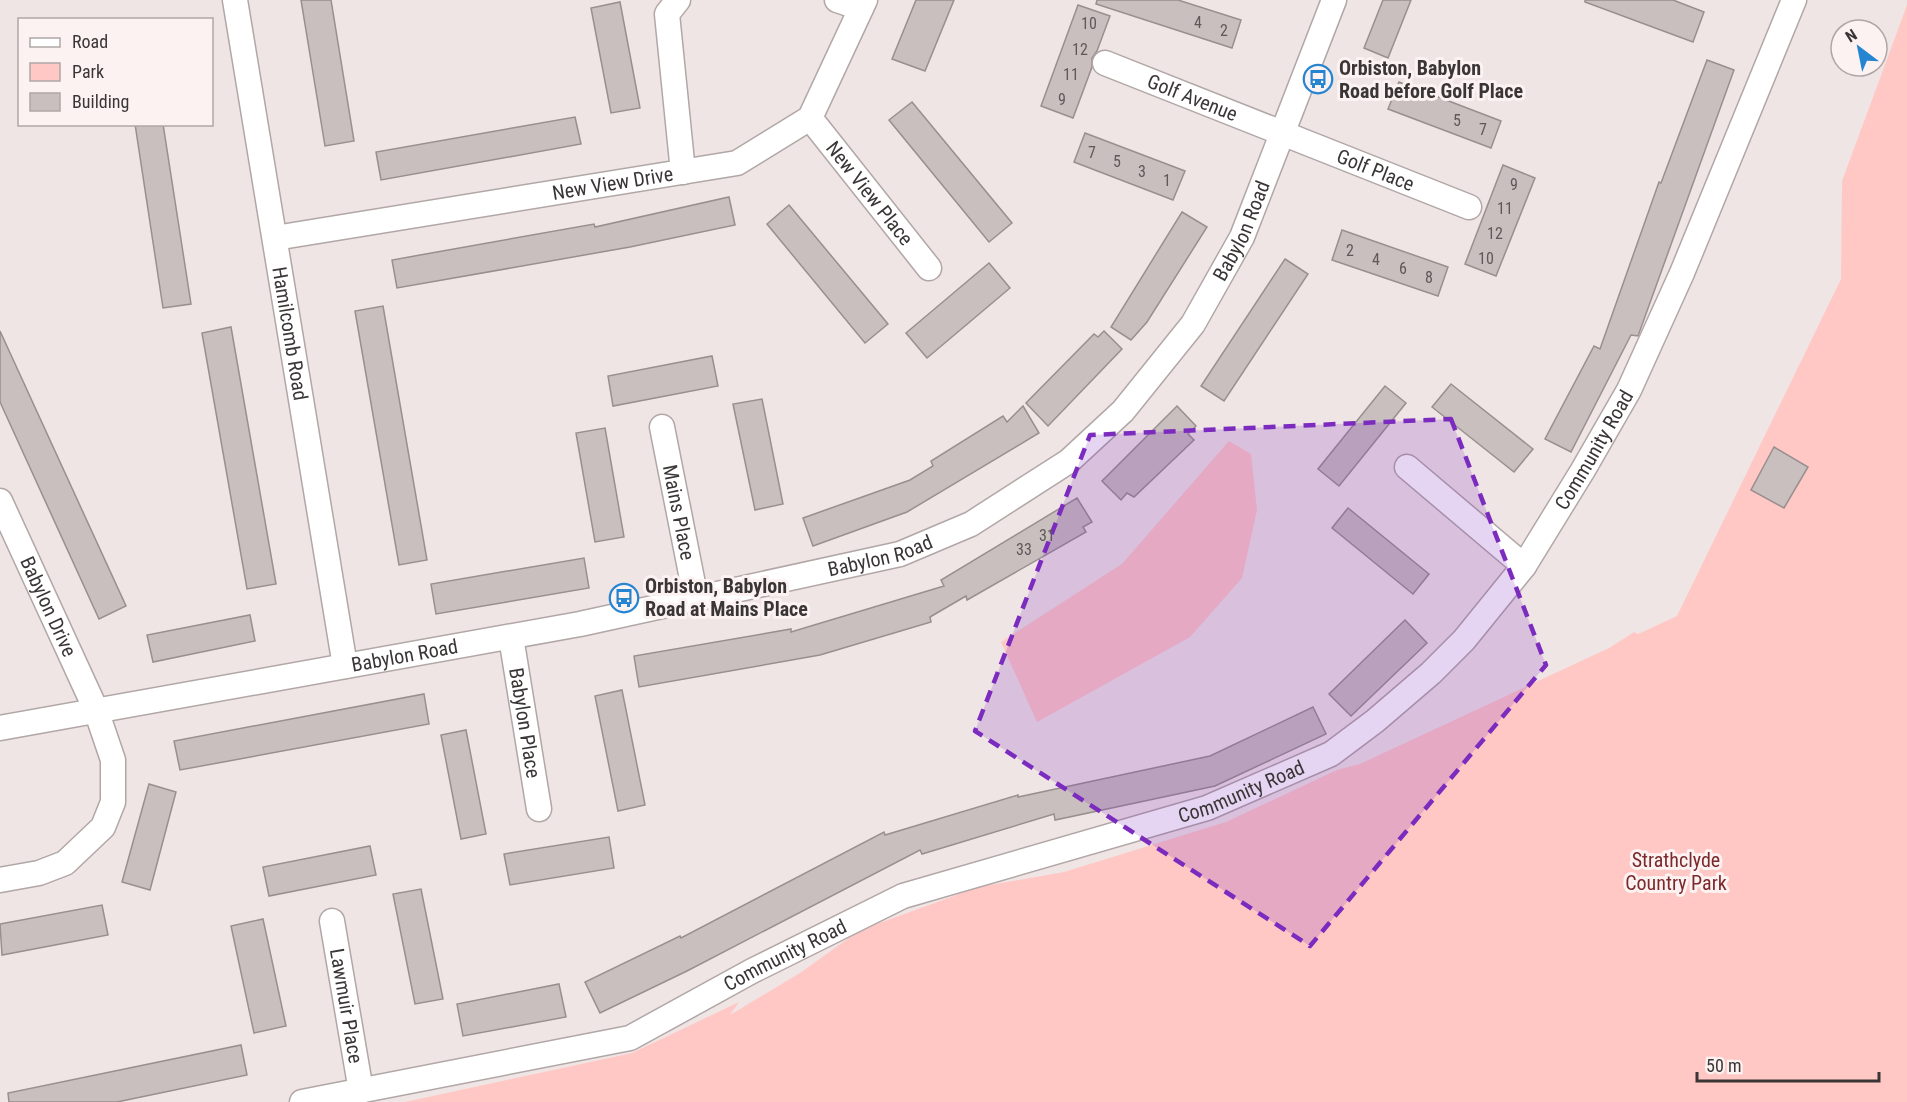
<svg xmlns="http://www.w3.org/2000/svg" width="1907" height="1102" viewBox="0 0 1907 1102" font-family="'Roboto Condensed',sans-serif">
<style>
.green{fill:#ffc8c5}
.building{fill:#c9bfbe;stroke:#988f8e;stroke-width:1.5}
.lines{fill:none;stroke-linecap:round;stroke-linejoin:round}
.street-casing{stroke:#b1a7a6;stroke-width:27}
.street{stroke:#fff;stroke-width:24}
.marked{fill:#7b2cbf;fill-opacity:0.2;stroke:#7b2cbf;stroke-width:4.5;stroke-dasharray:12 8;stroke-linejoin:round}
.labels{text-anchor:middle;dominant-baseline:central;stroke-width:6;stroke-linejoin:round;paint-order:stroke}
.number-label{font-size:16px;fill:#5e5858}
.poi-label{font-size:20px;font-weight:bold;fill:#3a3636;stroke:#fdf2f2;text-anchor:start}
.street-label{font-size:20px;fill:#3a3636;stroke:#fdf2f2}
.park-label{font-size:20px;fill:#7c292c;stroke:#fdf2f2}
</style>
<rect width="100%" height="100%" fill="#f0e5e5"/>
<g class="green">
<path d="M1907,5V1102H405L632,1053L739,1002L730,1015L800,973L860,930L979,887L1064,872L1226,822L1337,770L1360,764L1609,648L1634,632L1638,634L1677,616L1841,279L1842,181Z"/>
<path d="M1229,441L1251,454L1257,510L1242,578L1190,637L1037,722L1001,642L1122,564Z"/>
</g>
<g class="building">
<path d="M301,0H331L354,141L325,146Z"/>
<path d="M916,0H954L925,71L892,59Z"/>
<path d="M1097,0H1178L1241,20L1232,48L1096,4Z"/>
<path d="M1383,0H1411L1388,58L1364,48Z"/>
<path d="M1585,0H1673L1704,12L1693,42L1585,2Z"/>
<path d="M620,2L640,108L611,113L591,8Z"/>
<path d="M1078,5L1110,16L1097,51L1092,58V67L1073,118L1041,106Z"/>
<path d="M1707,60L1734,70L1638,336L1631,335L1571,452L1545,439L1594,346L1600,349L1659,182L1661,183Z"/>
<path d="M1399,82L1501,121L1491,148L1388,109Z"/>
<path d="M912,102L1012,223L989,242L889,120Z"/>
<path d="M575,117L581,144L381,180L376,152Z"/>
<path d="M135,124H163L191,304L163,308Z"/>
<path d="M1085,133L1185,171L1173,200L1074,162Z"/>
<path d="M1503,165L1535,178L1496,276L1465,264Z"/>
<path d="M729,197L735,225L630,247L397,288L392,260L594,224L595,227Z"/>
<path d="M789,205L888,324L865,343L767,224Z"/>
<path d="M1182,212L1207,227L1147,322L1131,340L1111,327Z"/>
<path d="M1342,230L1448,267L1438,296L1332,260Z"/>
<path d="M1285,259L1308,274L1224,401L1201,386Z"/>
<path d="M989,263L1010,288L927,358L906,333Z"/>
<path d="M383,306L427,560L399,565L355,311Z"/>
<path d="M231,327L276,584L247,589L202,333Z"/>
<path d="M0,331L126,606L99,619L0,402Z"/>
<path d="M1104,331L1122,349L1048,426L1026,403L1094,334L1098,337Z"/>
<path d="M712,356L718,386L613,406L608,376Z"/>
<path d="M1451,384L1533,449L1514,472L1432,407Z"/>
<path d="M1385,386L1406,403L1339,486L1318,469Z"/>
<path d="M762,399L783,504L755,510L733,404Z"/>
<path d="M1023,406L1039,433L907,512L813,546L803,518L910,480L933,466L931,461L1003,416L1007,422Z"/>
<path d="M1177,406L1196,426L1188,434L1194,440L1134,497L1127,493L1121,500L1102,481Z"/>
<path d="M605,428L624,537L595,542L576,433Z"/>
<path d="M1774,447L1808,467L1784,508L1751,490Z"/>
<path d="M1077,498L1092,522L1083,527L1086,532L967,600L966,596L930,617L931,622L820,655L639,687L634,656L791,629V632L944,586L941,580Z"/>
<path d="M1348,508L1429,574L1413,594L1332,528Z"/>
<path d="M584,558L589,588L436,614L431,584Z"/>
<path d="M250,615L255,641L153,662L147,635Z"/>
<path d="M1405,620L1427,643L1351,716L1329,694Z"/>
<path d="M622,690L645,805L618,811L595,696Z"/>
<path d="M424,694L429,724L180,770L174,741Z"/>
<path d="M1313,707L1326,734L1215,786L1055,820L1054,814L922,854L920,850L687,971L600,1013L585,982L680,936L681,938L884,832L885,835L1018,795V797L1210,756Z"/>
<path d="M466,730L486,834L461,839L441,735Z"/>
<path d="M149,784L176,792L150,890L122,882Z"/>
<path d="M609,837L614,868L510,885L504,854Z"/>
<path d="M370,846L376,875L269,896L263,867Z"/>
<path d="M421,889L443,999L415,1004L393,894Z"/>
<path d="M102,905L108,935L2,955L0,924Z"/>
<path d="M263,919L286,1026L254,1033L231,926Z"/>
<path d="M559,984L566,1017L463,1036L457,1004Z"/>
<path d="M241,1045L247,1075L117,1102H9L8,1093Z"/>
</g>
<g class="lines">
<g class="street-casing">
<g id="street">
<path id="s1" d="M235,0L345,666"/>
<path d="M678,0L667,14L683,172"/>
<path d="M837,0L861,8"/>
<path id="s2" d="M1105,63L1469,207"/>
<path id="s3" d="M810,118L929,268"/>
<path id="s4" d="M275,238L737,163L810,118L865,0"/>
<path id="s5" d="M662,427L696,599"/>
<path d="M1407,467L1524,566"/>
<path id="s6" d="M0,501L96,710L113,760V802L103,827L65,863L39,873L0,880"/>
<path id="s7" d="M511,637L539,809"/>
<path id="s8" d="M0,728L580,624L900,554L971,524L1069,461L1123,411L1193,324L1242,237L1334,0"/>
<path id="s9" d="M332,921L361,1091"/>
<path id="s10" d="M302,1102L630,1038L752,971L903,896L1207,808L1331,754L1375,721L1431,673L1464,640L1524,566L1583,470L1629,390L1682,273L1794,0"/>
</g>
</g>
<use href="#street" class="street"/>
</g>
<path class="marked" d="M1451,419L1546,665L1310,946L975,731L1090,435Z"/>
<defs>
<g id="bus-ring" transform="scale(1.5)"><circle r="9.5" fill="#fdf2f2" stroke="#2685d1" stroke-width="1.5"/><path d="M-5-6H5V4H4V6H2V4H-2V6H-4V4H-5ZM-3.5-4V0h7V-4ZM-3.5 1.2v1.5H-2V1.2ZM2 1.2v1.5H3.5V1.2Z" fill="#2685d1"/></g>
</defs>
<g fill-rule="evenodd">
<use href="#bus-ring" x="1318" y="79"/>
<use href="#bus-ring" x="624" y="598"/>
</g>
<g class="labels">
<g class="number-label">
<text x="1198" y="22">4</text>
<text x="1089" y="23">10</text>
<text x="1224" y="30">2</text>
<text x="1080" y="49">12</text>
<text x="1071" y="74">11</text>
<text x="1062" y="99">9</text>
<text x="1457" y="120">5</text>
<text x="1483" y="129">7</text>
<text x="1092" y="152">7</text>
<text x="1117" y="161">5</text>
<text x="1142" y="171">3</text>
<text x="1167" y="180">1</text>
<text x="1514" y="184">9</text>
<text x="1505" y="208">11</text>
<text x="1495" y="233">12</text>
<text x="1350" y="250">2</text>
<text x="1486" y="258">10</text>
<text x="1376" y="259">4</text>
<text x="1403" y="268">6</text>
<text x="1429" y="277">8</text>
<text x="1047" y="535">31</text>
<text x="1024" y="549">33</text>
</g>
<g class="poi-label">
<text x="1339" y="68">Orbiston, Babylon<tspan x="1339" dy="23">Road before Golf Place</tspan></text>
<text x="645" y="586">Orbiston, Babylon<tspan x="645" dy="23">Road at Mains Place</tspan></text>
</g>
<g class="street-label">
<text stroke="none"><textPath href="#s2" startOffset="94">Golf Avenue</textPath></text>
<text stroke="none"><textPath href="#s2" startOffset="291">Golf Place</textPath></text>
<text stroke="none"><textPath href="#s4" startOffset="342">New View Drive</textPath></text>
<text stroke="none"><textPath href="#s3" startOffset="96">New View Place</textPath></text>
<text stroke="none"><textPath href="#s8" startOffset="1401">Babylon Road</textPath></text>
<text stroke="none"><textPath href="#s1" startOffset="338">Hamilcomb Road</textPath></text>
<text stroke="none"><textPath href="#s10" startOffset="1500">Community Road</textPath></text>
<text stroke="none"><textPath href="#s5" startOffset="87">Mains Place</textPath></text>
<text stroke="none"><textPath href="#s8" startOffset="897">Babylon Road</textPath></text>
<text stroke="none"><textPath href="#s6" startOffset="116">Babylon Drive</textPath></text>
<text stroke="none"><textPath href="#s8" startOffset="411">Babylon Road</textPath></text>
<text stroke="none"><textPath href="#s7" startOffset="87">Babylon Place</textPath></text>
<text stroke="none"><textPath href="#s10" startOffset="996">Community Road</textPath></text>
<text stroke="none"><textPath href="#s10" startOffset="510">Community Road</textPath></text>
<text stroke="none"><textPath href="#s9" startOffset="86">Lawmuir Place</textPath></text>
</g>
<g class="park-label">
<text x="1676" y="860">Strathclyde<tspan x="1676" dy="23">Country Park</tspan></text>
</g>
</g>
<rect x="18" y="18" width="195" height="108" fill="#fdf2f2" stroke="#afa7a7" stroke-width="1.5"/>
<rect x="30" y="38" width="30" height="9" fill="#ffffff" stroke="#afa7a7" stroke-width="1.5"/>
<text x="72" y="48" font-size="18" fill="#3a3636">Road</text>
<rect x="30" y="63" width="30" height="18" fill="#ffc8c5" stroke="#afa7a7" stroke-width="1.5"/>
<text x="72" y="78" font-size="18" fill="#3a3636">Park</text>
<rect x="30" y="93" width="30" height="18" fill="#c9bfbe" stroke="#afa7a7" stroke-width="1.5"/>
<text x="72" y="108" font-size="18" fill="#3a3636">Building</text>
<g transform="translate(1859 48) rotate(328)"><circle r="28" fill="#fdf2f2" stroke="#afa7a7" stroke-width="1.5"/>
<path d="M0-4.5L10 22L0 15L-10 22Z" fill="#2685d1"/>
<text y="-9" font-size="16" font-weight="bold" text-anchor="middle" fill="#3a3636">N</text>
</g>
<path d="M1697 1072v9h182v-9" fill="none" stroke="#3a3636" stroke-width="3"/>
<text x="1706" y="1072" font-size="18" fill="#3a3636" stroke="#fdf2f2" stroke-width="4.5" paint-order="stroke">50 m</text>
</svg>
